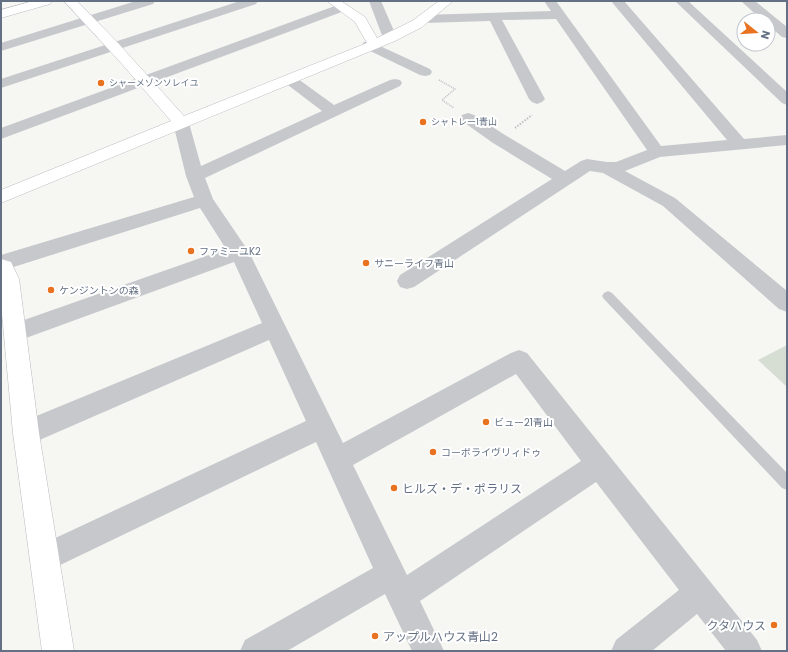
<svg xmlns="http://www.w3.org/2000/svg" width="788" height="652" viewBox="0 0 788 652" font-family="Poppins,'Noto Sans JP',sans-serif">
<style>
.green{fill:#d6ded4}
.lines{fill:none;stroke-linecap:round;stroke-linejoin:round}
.secondary-casing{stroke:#b8bbc1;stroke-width:1}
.path-far1{stroke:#bfc0c3;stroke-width:1.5;stroke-dasharray:1 1;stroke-linecap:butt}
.path{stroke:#bfc0c3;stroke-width:2;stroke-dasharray:1.5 1.5;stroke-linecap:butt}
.lane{fill:#c6c8cc;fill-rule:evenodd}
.street{fill:#c6c8cc;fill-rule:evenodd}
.secondary{fill:#fff;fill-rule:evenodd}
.poi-dot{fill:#e97220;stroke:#fff;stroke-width:1.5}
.labels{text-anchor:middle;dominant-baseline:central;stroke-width:4;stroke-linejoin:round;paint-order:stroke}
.far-poi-label{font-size:9px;fill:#647185;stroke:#fff;text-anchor:start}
.poi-label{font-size:10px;fill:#647185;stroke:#fff;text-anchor:start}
.near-poi-label{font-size:12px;fill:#647185;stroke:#fff;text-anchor:start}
</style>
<rect width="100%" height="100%" fill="#f6f6f3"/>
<path class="green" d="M787,345V387L758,360Z"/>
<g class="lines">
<g class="secondary-casing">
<g id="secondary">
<path d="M33,1H52L50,4L1,18V10Z"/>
<path d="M64,1H77L118,43L184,116L367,43L355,22L327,1H341L365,17L377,38L412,21L439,1H453L422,27L395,41L1,203V190L171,121L122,64Z"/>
<path d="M1,259L11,262L19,279L39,433L74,651H42L13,433L1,303Z"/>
</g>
</g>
<path class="path-far1" d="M439,80L455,89L442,100L454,108"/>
<path class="path" d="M515,128L532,115"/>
<path class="lane" d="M608,291L612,293L787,473V490L782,488L604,299L602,296L604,293Z"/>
<g class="street">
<path d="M136,1H155L153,4L1,51V43Z"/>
<path d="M240,1H258L256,4L1,88V79Z"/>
<path d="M369,1H381L397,38L395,41H385L383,38Z"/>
<path d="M544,1H556L661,146L727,140L611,1H624L744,139L787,135V145L660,157L625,171L675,198L787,291V312L779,309L663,206L603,173L590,171L414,287L407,289L400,287L397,281L400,275L552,179L493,143L462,121L460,118L462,115L468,113L474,115L505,135L565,171L581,161L587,159L607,162H616L647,150L556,19L502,20L545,99L542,102L537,104L532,102L529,99L490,21L423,23L418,22L417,19L418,16L423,15L551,11Z"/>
<path d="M675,1H688L787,92V105L782,103Z"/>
<path d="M741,1H755L787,27V38L782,37L768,25V20H762Z"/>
<path d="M343,3L347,4L349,7L347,10L1,139V128Z"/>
<path d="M369,41L430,69L432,72L430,75L425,76L420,75L364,48L362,45L364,42Z"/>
<path d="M289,75L294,76L334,105L390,80L395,79L400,80L402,83L400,86L205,178L213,199L249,252L343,443L511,353L519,350L527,353L757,640L762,651H726L697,614L652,651H611L616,640L679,590L596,482L420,601L444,651H412L385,594L287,651H240L245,640L373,568L316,442L54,568L44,572L34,568L30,558L34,548L306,421L269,340L35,442L26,445L17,442L13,433L17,424L262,323L234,262L15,342L7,340L4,333L7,326L226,249L200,208L1,271V255L194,197L186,176L173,123L175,120L181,118L187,120L189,123L201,166L322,111L284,82L282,79L284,76ZM516,374L581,461L407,575L353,465Z"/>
</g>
<use href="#secondary" class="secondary"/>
</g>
<g class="poi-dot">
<circle cx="101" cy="83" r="4"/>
<circle cx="423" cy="122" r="4"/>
<circle cx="191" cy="251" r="4"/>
<circle cx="366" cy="263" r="4"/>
<circle cx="51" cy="290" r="4"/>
<circle cx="486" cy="422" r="4"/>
<circle cx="433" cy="452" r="4"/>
<circle cx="394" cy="488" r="4"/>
<circle cx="774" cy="625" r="4"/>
<circle cx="375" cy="636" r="4"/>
</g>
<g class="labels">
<g class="far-poi-label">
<text x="109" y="83">シャーメゾンソレイユ</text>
<text x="431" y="122">シャトレー1青山</text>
</g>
<g class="poi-label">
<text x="199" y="251">ファミーユK2</text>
<text x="374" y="263">サニーライフ青山</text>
<text x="59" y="290">ケンジントンの森</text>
<text x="494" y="422">ビュー21青山</text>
<text x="441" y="452">コーポライヴリィドゥ</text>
</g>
<g class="near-poi-label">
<text x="402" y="488">ヒルズ・デ・ポラリス</text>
<text x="766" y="625" text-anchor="end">クタハウス</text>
<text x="383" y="636">アップルハウス青山2</text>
</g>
</g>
<rect width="788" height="652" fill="none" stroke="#647185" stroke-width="4"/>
<g transform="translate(756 32) rotate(107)"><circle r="19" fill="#ffffff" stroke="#c1c6ce"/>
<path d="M0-3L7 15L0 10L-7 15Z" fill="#e97220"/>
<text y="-6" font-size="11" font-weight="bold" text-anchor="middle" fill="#647185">N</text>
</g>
</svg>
